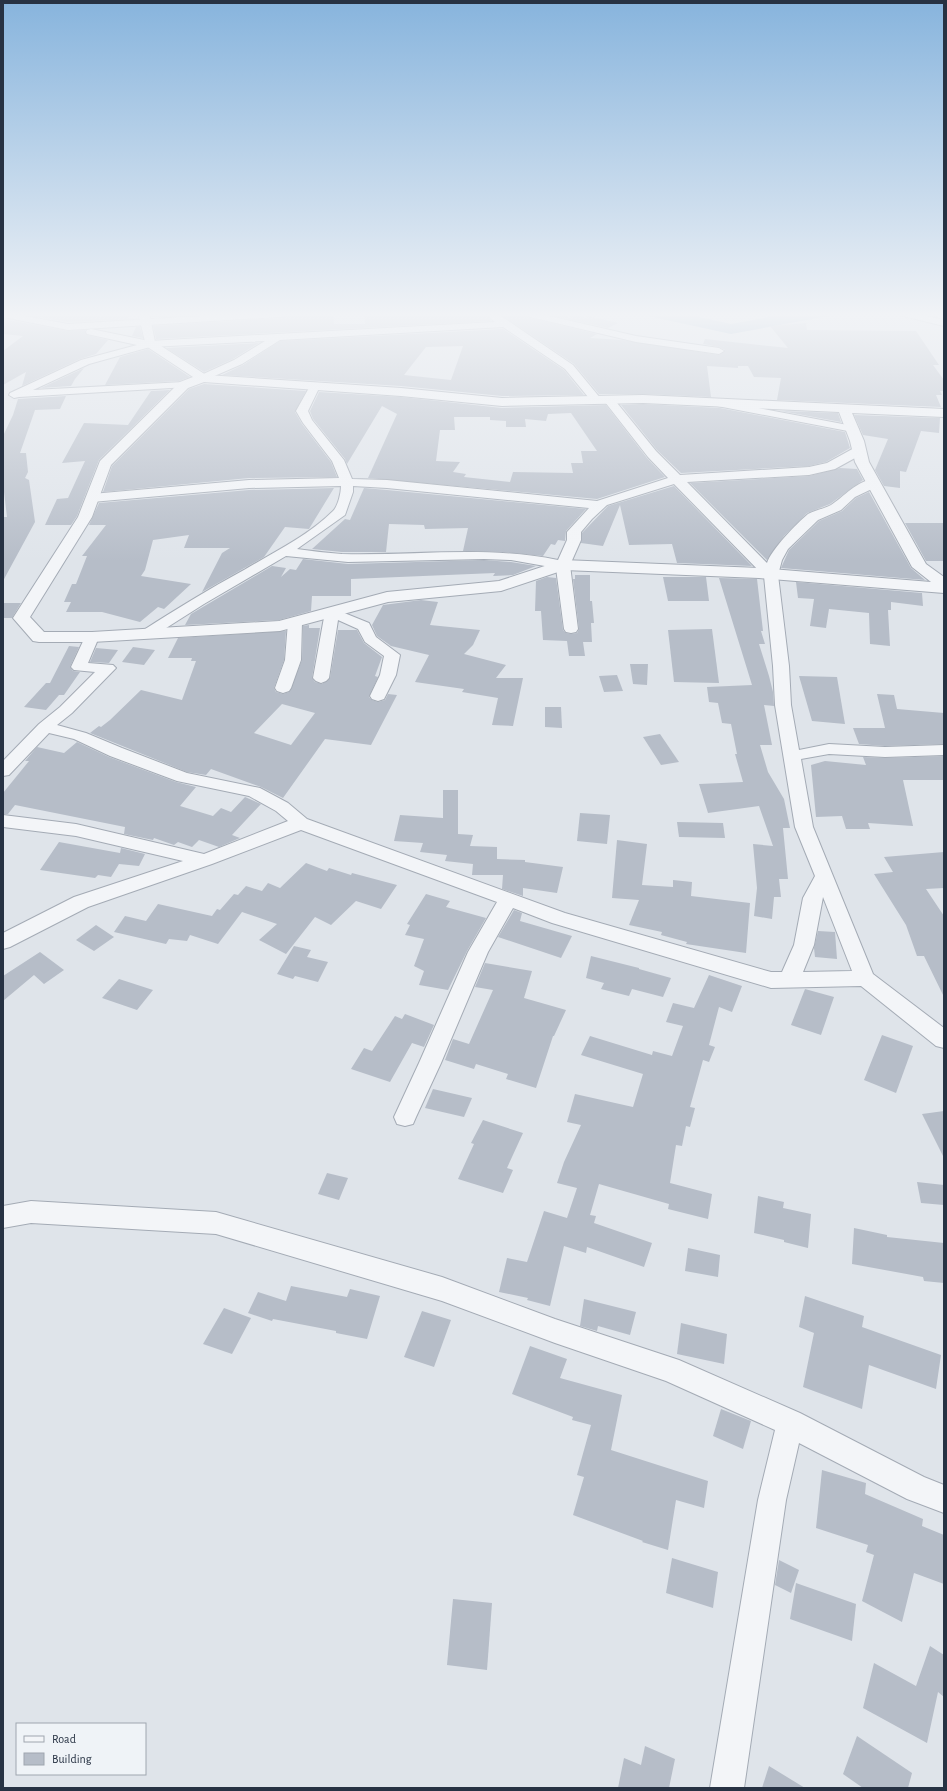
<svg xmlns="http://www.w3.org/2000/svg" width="947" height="1791" viewBox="0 0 947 1791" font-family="'Alegreya Sans',sans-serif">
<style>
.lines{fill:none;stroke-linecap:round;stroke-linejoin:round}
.river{fill:#97b3cd;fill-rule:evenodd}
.building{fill:#b6bdc8;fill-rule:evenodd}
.minor-casing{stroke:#a4abb5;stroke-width:2}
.tertiary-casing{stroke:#a4abb5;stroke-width:2}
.minor{fill:#f3f5f8;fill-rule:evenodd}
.tertiary{fill:#f3f5f8;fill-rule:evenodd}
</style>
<rect width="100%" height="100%" fill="#dfe4ea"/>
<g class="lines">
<path class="river" d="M645,312H676L731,324L797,312H832L829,316L823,317L731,334L648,316Z"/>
</g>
<g class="building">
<path d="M9,312H98L100,317L130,314L127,319L68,322Z"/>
<path d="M151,312H249L152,317Z"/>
<path d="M315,312H333L334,324H365L364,312H381V315L418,312H484L491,321L156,339L153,326L309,316Z"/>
<path d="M497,312H515L518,315L597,334L590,338L622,340L719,355L725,350L719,347L703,344L705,339L788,348L770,326L806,323L807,330L916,331L939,365H933L944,380V391H940L942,395H936L941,407L777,400L781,378L754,377L748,366H738V368L707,366L711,397L643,394H599L574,364Z"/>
<path d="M537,312H553L570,318L574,315L586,318L588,316L618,323L608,328Z"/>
<path d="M3,319L68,331L85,330L87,335L108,340L96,354L80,359L22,386L26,372L3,385V351L23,336L3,334Z"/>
<path d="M136,327H140L143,338L132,336Z"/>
<path d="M503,329L564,370L584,395L502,396L401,386L222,375L243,365L280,341ZM463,346L451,380L404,375L426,347Z"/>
<path d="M259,343L233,359L204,372L166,348Z"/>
<path d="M148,349L190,377L179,381L105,385L120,357Z"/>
<path d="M84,368L75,379L71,386L41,388Z"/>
<path d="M204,384L306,391L295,412L302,424L331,462L337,477L249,478L103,492L112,466L189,389Z"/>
<path d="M170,390L99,460L77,516L71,525H45L57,499L68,498L85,461L62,463L84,423L128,425L151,391Z"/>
<path d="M319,392L401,397L502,408L606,405L647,458L665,477L597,499L368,478L397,414L382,406L347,464L345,459L313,419L310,411ZM571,413L597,451H581L583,463H571L573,473L513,472L510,482L464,477L466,474L453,472L460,462L436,461L440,430H455L454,417H490V420L506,421V427H526L525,419L546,421L548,414Z"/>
<path d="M66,396L60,409L35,410L20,453H26L28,472L25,478L29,480L35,522L3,581V517H7L4,492L3,495V436L13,415L18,399Z"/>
<path d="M643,404L720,408L845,432L850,448L826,462L809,466L681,473L657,450L621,405Z"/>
<path d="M781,411L838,413L841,422Z"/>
<path d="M854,415L940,418L939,433L921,431L906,472L900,471V488L884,486L875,470L888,439L863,435Z"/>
<path d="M840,468L857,469L863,480L830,504L807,513L784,536L767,560L690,483L809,476Z"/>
<path d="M674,486L752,566L677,563L672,544L629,545L620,505L603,546L581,543L582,533L608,506Z"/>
<path d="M334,488L309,529L285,527L264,557L202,592L222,553L230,548H184L189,535L153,540L145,570L141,576L191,584L164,609L158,607L140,622L102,612H66L71,602H64L72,584H76L87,556H82L106,525H89L99,503L249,490Z"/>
<path d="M364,488L387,490L586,509L566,531L565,541L558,540L555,545L551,544L543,556L504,552L463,551L468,528L425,529L424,525L389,524L386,552H342L312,549L345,519L350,520Z"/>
<path d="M869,492L911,568L925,580L781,568L789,550L819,521L842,511L856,498Z"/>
<path d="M905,523H944V561H926Z"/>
<path d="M303,559L348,564L484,560L511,562L536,566L513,575L493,576L495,573L351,579V596H312L311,611L279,620L185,625L191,614L272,566L286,568L281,577L290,569L296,570Z"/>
<path d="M575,575H590V601H592L594,623H591L592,642H583L585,656H569L567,641L543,640L541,611H535L536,581L547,577L556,578L563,630L566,633L571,634L577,633L579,629L573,579H575Z"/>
<path d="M663,577H706L709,601H668Z"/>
<path d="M719,578L757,579L763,631H761L765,644H759L769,676L773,692L774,706L764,705L772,745H760L768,772L784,799L790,828H783L788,879H779L781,897H774L772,919L754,916L757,888L753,844L773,846L759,806L708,813L699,784L743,782L735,754H737L731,724L722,723L718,703L709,702L707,687L752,685Z"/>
<path d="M796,582L922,593L923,606L891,602V610H888L890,646L870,644L869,613L829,609L826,628L810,626L814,599L798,598Z"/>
<path d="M421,600L438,602L430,625L480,630L473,645L464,654L506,665L496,678H523L513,726L492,725L498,698L462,692L464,689L415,682L429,655L391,646L377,636L372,625L383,605Z"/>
<path d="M3,603H21L12,618H3Z"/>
<path d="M309,625V628H320L312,678L315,682L322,684L330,678L338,630H357L364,643L382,657L375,676L378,677L369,697L372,700L378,702L385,700L388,694L397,695L371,745L325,739L283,798L261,787L211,769L206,775L187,772L90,733L99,726L101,727L110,720L141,690L182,700L196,661H191L192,658H168L178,638L286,631L284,660L274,688L276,692L283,694L289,692L302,660L303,626ZM282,704L315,713L291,745L254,733Z"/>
<path d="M712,629L719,683L674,682L668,630Z"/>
<path d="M69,646L79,647L70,667L73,671L80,672L64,695H59L46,710L24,707L46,683H50Z"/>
<path d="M133,647L155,650L144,665L122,662Z"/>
<path d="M96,648L118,650L109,663L90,662Z"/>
<path d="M630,664H648L647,685L633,684Z"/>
<path d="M617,675L623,691L604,692L599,676Z"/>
<path d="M799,676L837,677L845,724L812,721Z"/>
<path d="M877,694L894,695L897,709L944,713V744L885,746L859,744L853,728H885Z"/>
<path d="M545,707H561L562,728L545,727Z"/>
<path d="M660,734L679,762L661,765L643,737Z"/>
<path d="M77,742L109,757L176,782L196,787L180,806L213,816L221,808L231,812L245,797L261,804L232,835L240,838L219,847L199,840L192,847L178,842L174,845L154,838L153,840L124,834L125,827L15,805L8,814H3V793L29,761H25L37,747L64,753Z"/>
<path d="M944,756V780H903L913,826L868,823L870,829H846L842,816L816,817L811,765L825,761L866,765L863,757L885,758Z"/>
<path d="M443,790H458V834L473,835L470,846L497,847V859L525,860V862L563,867L557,893L523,888V896L502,889L503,875H472L473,864L445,861L447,855L420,852L423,843L394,841L400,815L443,818Z"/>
<path d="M580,813L610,815L607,844L577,841Z"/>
<path d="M677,822L723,823L725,838L679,837Z"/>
<path d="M617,840L647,844L642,885L673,887V880L692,882L691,896L750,903L746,953L686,944L687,942L661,935L662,932L629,925L639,900L612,898Z"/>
<path d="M59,842L120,853L121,848L145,854L139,866L119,864L111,877L98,875L95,878L40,870Z"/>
<path d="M944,852V888L926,889L944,916V997L924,956H917L906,925L874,874L893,872L884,857Z"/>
<path d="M306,863L327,871L329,868L351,875L352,873L397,885L381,909L356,901L331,925L315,917L286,954L259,940L277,924L242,912L218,944L190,935L187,941L169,939L166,944L114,932L125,916L146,921L158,904L212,916L217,909L220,910L234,894L238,895L246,886L262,891L268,883L280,888Z"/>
<path d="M426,894L450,901L446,907L486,918L467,951L448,990L419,985L424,971L414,966L424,939L405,935L410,925L407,924Z"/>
<path d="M514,910L522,913L520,921L572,936L561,958L498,937Z"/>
<path d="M96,925L114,937L94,951L76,940Z"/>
<path d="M818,931L835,932L837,959L815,957L814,948Z"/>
<path d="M294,946L311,950L307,957L328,962L318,982L295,976L293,979L277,974Z"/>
<path d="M40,952L64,970L44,984L34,975L3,1001V976Z"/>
<path d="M591,956L639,968V969L671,978L663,997L632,989L629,996L601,989L604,983L586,978Z"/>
<path d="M485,963L532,971L524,998L566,1010L554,1036H553L536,1088L506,1079L508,1074L476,1064L474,1069L445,1060L453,1039L469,1044L493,990L475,987Z"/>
<path d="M709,975L742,986L732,1012L719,1007L709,1045L715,1047L709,1062L703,1060L690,1107L695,1108L690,1127L686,1126L682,1146L676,1145L670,1183L712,1194L708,1219L668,1209L669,1204L599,1184L590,1215L596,1216L594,1223L652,1243L644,1267L587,1247L586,1253L564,1246L550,1306L527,1300L528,1298L499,1292L507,1258L527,1262L544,1211L567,1218L577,1188L557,1183L564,1162L581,1125L567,1122L575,1094L633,1107L643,1074L581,1055L590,1036L652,1055L653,1051L672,1056L683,1026L666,1022L673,1003L694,1008Z"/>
<path d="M119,979L153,990L137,1010L102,998Z"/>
<path d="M805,989L834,997L821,1035L791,1025Z"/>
<path d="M405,1014L434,1025L424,1047L412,1043L390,1082L351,1069L364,1048L372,1051L395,1016L402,1019Z"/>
<path d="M882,1035L913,1046L896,1093L864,1080Z"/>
<path d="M433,1089L472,1098L464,1117L425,1108Z"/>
<path d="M944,1111V1158L922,1114Z"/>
<path d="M483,1120L523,1133L507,1168L513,1170L503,1193L458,1179L474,1144L471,1143Z"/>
<path d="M327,1173L348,1178L339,1200L318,1194Z"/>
<path d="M917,1182L944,1185V1205L921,1203Z"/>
<path d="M758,1196L784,1202L783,1208L811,1214L808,1248L784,1242V1240L754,1233Z"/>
<path d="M854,1228L887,1235V1237L944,1243V1283L924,1281L923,1277L852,1264Z"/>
<path d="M688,1248L720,1255L718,1277L685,1271Z"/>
<path d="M291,1286L347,1297L350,1289L380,1296L367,1339L336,1333V1331L273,1319L272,1321L248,1313L258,1292L286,1301Z"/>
<path d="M805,1296L864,1316L862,1327L941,1355L936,1389L869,1365L862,1409L803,1387L814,1333L799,1327Z"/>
<path d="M584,1299L636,1312L630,1335L598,1326L597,1331L580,1326Z"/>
<path d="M224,1308L251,1318L232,1354L203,1344Z"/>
<path d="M422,1311L451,1320L434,1367L404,1357Z"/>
<path d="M681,1323L727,1334L724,1364L677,1354Z"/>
<path d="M530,1346L567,1359L560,1378L622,1395L611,1450L708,1481L704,1508L676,1500L668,1550L642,1542L643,1541L573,1515L584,1477L577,1475L591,1425L572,1420L573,1417L512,1394Z"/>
<path d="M721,1409L751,1421L743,1449L713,1436Z"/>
<path d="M822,1470L866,1483L865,1494L923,1519L922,1526L944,1535V1584L914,1573L902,1622L862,1601L874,1555L866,1552L868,1545L816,1528Z"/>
<path d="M672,1558L718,1572L713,1608L666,1593Z"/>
<path d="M779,1560L799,1570L791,1593L775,1585Z"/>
<path d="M796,1583L856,1604L852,1641L790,1619Z"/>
<path d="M453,1599L492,1603L487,1670L447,1665Z"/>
<path d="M930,1646L944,1655V1697L938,1692L927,1743L863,1708L874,1663L916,1686Z"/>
<path d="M857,1736L912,1773L908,1788H863L843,1774Z"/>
<path d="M645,1746L675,1759L669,1788H618L624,1758L641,1765Z"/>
<path d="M769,1766L805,1788H762Z"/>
</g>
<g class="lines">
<g class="minor-casing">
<g id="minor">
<path d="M3,312L68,324L268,312H314L309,315L68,330L3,317Z"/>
<path d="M485,312H495L573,365L601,399L603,401L601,403H593L565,369L503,327L280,340L242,364L203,381L198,378L199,376L234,360L265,341L150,347L89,364L33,390L184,382L188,383L189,385L188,387L19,397L14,398L9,395L10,393L81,360L137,345L87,334L86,332L87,330L91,329L149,341L495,322L489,317Z"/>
<path d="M516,312H532L636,336L719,348L724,351L719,354L636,342L518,314Z"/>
<path d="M893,312H909L944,320V326L895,314Z"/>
<path d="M315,383L320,386L308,411L312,420L344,460L352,479L387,480L597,501L668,478L648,457L605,402L603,400L609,397L613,398L656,451L680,475L809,467L827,463L856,447H864L866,450L864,453L835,469L809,475L687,482L767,563C771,550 797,523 808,514C815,510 824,509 831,505C844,497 861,476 878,480L880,483L878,486L855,497L841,510L818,520L788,549L782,560L778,575L789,666L791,705L799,750L829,744L885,747L944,745V755L885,757L829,754L801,759L813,827L873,974L944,1028V1048L936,1046L861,986L771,988L552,923L513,908L488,952L441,1063L416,1117L413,1124L405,1126L397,1124L394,1117L419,1063L468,952L497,902L301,830L212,864L88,907L10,947L3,949V933L74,897L183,861L76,836L3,827V815L76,824L204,854L288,821L276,811L249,796L177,781L110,756L74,739L49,733L9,775L3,776V761L39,724L60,707L95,672L74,670L71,667L85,637L87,634L92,633L97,634L99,637L88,663L113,665L116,668L72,713L57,725L86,733L122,748L187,773L260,788L288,803L307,819L565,913L771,972H782L794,945L803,898L815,876L795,827L775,705L773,666L764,576L674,484L607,505L592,519L581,532V540L570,565L578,629L576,632L571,633L566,632L564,629L556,568L511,560L484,559L348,562L286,556L204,604L152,637L147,638L142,637L140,634L142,631C175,610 209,589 244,570C274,552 308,536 333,511C338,506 341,493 341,486L249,488L92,502L88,501L86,498L88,495L92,494L249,480L339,478L332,461L303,423L296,411L310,386ZM353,486L387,488L589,508L567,532V540L558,560C486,545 415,556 342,554C327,553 312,551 297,549L345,515L353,492ZM823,897L852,971L803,972L814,945Z"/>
<path d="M711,399L853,426L859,429L853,432L707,404L705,402Z"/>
<path d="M332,608L369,623L376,637L400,655L396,675L384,699L378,701L372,699L370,696L380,675L384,656L365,642L358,629L338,620L329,678L326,681L321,683L316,681L313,678L325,612L327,609Z"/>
<path d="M295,618L300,619L302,622L301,660L291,688L289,691L283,693L277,691L275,688L285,660L288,622L290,619Z"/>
<path d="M31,1201L216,1212L442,1277L555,1319L679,1360L800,1413L924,1477L944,1485V1513L907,1499L799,1443L786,1500L744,1788H710L758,1500L775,1430L666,1381L555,1343L442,1301L216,1234L31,1223L3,1228V1206Z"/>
</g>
</g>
<g class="tertiary-casing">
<path id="tertiary" d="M138,312H149L155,342L206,375L401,388L502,398L643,395L944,409V417L852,413L864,441L869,462L926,564L944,577V593L759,578L564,570L501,591L388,602L280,631L92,642H39L33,641L13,618L78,517L100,461L180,382L193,377L146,346ZM204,382L401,396L502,406L643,403L839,412L850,441L855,462L912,567L931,582L759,568L563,560L499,581L387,592L279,621L92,632H44L30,617L92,517L111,465L188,388Z"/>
</g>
<use href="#minor" class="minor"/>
<use href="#tertiary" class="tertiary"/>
</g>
<linearGradient id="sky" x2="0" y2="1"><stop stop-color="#87b4dd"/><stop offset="0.56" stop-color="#f1f3f6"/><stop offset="1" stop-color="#f1f3f6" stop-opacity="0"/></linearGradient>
<rect width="947" height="562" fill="url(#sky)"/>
<rect width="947" height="1791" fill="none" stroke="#273243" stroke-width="8"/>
<rect x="16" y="1723" width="130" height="52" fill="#eff3f7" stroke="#9fa6af"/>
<rect x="24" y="1736" width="20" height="6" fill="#f3f5f8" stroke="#9fa6af"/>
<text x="52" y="1743" font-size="12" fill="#273243">Road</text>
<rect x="24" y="1753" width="20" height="12" fill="#b6bdc8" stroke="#9fa6af"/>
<text x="52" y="1763" font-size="12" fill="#273243">Building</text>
</svg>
